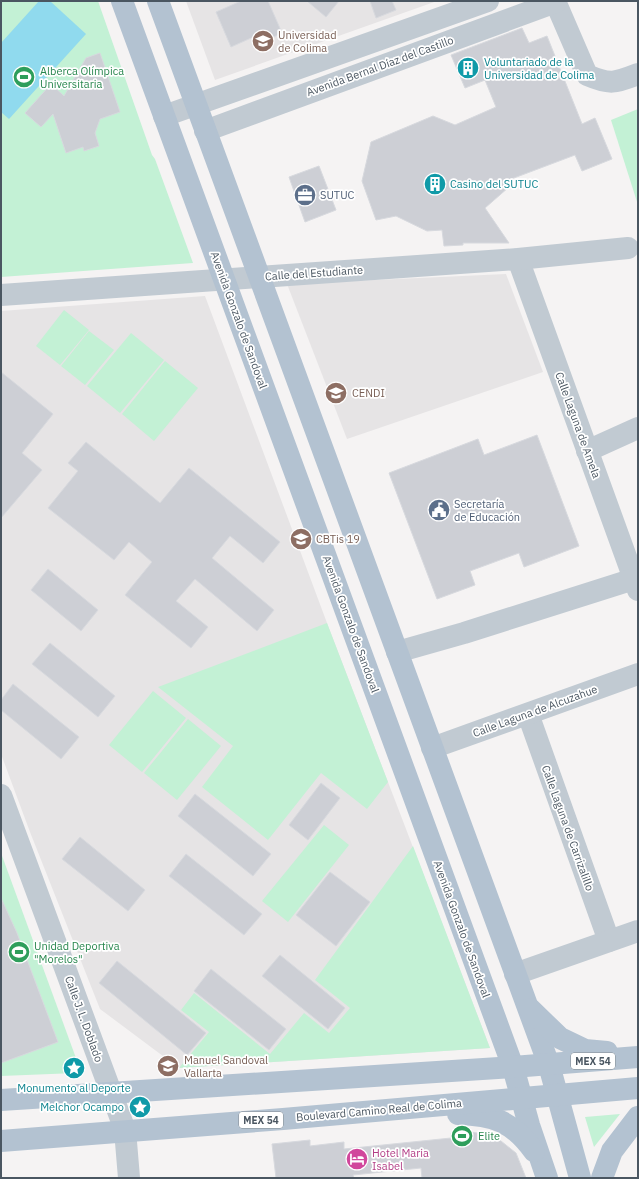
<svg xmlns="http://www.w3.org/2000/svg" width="639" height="1179" viewBox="0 0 639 1179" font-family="'IBM Plex Sans',sans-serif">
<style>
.education{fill:#e6e4e5}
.green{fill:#c3f1d5}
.water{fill:#90daee}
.building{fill:#cdcfd5;stroke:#d7d9de}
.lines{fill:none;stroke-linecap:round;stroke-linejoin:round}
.minor{stroke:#c1cad2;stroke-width:22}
.major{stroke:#b3c2d1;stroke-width:22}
.labels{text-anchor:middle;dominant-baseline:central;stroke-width:3.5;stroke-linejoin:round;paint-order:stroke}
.shield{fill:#fff;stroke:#808990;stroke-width:1}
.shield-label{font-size:10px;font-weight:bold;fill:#4a5661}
.education-label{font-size:11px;fill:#785e54;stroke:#fff;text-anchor:start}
.culture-label{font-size:11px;fill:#0d838f;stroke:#fff;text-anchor:start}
.street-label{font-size:11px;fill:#4a5661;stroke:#fff}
.leisure-label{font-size:11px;fill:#27864d;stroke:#fff;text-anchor:start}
.service-label{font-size:11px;fill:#4e5e75;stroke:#fff;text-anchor:start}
.hotel-label{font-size:11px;fill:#b23c85;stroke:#fff;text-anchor:start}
</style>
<rect width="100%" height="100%" fill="#f5f3f3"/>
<g class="education">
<path d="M186,1H437L215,80Z"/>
<path d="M506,274L543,372L347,439L287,284Z"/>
<path d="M205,296L327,623L490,1048L179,1068L100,1009L30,832L1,754V311Z"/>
</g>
<g class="green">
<path d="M1,1H98L152,155L155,159L193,263L1,277Z"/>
<path d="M638,109V205L611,120Z"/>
<path d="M64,310L89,330L60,365L36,346Z"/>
<path d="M89,331L114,350L85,385L61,366Z"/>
<path d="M131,333L164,360L120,413L87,386Z"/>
<path d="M165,361L198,388L154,441L122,414Z"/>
<path d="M327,623L388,782L367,809L321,773L268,840L202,787L233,746L158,687Z"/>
<path d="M153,691L186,718L142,772L109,745Z"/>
<path d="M188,719L221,746L177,800L144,773Z"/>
<path d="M324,825L349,845L288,922L262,901Z"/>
<path d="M413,846L490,1048L179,1068L209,1032L181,1010L194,993L270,1054L304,1013L329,1033L350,1008L315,980Z"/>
<path d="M1,853L80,1069L76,1073L1,1076Z"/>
<path d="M620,1114L594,1147L585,1117Z"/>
</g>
<path class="water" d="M39,1H50L86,34L9,119L1,112V43Z"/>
<g class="building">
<path d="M241,1H268L282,33L263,42L260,34L231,47L216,12Z"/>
<path d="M307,1H339L326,17Z"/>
<path d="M370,1H392L396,10L376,18Z"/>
<path d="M522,28L529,43L547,36L582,124L595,118L612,159L582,171L575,155L506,181L509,187L485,208L509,243H463V245L444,246L442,230L427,231L396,216L376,220L362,181L371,142L433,116L455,125L496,107L485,80L465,88L451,55Z"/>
<path d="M100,53L120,112L100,119L95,133L99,146L84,151L83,147L66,153L53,114L41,127L25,113L51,84L64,96L86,58Z"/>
<path d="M319,166L336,210L305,222L289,177Z"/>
<path d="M1,372L53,414L22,453L42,470L1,518Z"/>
<path d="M537,435L579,546L524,567L519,553L470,571L475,585L437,599L389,473L478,439L484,455Z"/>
<path d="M86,442L160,503L189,468L280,542L263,563L230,536L212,558L274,610L257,631L195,579L176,601L208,627L191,648L125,595L152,562L129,542L114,560L48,508L78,471L68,463Z"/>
<path d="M48,569L98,610L81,631L31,590Z"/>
<path d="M50,643L115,696L98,717L32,664Z"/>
<path d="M13,684L79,737L61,759L1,710V700Z"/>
<path d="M321,783L340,798L308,840L289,825Z"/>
<path d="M195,794L271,854L253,876L178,816Z"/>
<path d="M80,837L145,890L128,911L62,859Z"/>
<path d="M186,854L262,914L244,935L169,876Z"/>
<path d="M330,872L370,902L336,946L296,915Z"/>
<path d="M1,898L17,933L58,1042L1,1063Z"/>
<path d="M280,955L345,1008L328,1029L262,976Z"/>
<path d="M117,961L206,1033L187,1055L99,983Z"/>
<path d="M211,969L286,1029L269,1050L194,991Z"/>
<path d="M470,1132L485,1134L501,1141L516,1153L526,1178H422L421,1168L353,1175L354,1178H276L272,1144L310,1140V1146L344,1142V1149L451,1138V1133Z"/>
</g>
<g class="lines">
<g class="minor">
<path d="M555,1L587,75C610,85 615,83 638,74"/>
<path d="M164,116L488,1"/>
<path d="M205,131L556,2"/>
<path d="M518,259L638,590"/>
<path d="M1,295L518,259L628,248"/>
<path d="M587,451L638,428"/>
<path d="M397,652L464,633L634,579"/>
<path d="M528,714L609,941"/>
<path d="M432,748L638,674"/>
<path d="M1,795L125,1130L129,1178"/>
<path d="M515,974L638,931"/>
</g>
<g class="major">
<path d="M122,1L513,1067L529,1125L547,1178"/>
<path d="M158,1L549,1065L580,1178"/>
<path d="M530,1009L560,1038L585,1050L607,1052"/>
<path d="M1,1100L513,1067L638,1057"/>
<path d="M458,1114C494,1115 512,1121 534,1151"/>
<path d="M1,1141L283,1119L638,1088"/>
<path d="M602,1178L612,1151L638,1117"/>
</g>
</g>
<defs>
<g id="university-disc" transform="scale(1.15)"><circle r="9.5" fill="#8d6e63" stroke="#fff"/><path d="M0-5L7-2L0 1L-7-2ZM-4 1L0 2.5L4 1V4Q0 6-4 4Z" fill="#fff"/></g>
<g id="building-disc" transform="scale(1.15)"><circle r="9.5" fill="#0f9aa8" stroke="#fff"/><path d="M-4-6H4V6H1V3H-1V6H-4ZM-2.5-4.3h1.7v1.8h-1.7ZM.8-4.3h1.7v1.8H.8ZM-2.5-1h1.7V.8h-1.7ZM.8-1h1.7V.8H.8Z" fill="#fff"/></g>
<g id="stadium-disc" transform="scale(1.15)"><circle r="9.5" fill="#2e9e5b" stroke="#fff"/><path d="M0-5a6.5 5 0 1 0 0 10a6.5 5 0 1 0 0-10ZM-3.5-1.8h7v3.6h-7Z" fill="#fff"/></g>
<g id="office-disc" transform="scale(1.15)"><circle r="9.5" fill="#5c6f8a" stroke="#fff"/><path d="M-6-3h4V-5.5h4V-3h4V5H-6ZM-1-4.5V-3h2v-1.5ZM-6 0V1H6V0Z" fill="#fff"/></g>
<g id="school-disc" transform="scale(1.15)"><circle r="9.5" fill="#8d6e63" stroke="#fff"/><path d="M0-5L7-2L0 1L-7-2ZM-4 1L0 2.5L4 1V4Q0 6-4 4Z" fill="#fff"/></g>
<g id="civic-disc" transform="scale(1.15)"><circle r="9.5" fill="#5c6f8a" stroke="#fff"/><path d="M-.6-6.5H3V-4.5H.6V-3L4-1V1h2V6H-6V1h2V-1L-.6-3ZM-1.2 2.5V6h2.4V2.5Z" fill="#fff"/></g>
<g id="sight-disc" transform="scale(1.15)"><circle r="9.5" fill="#0f9aa8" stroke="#fff"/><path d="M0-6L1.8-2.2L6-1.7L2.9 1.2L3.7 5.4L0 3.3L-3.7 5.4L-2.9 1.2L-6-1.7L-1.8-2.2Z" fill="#fff"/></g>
<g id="hotel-disc" transform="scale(1.15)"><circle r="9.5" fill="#d1479c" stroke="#fff"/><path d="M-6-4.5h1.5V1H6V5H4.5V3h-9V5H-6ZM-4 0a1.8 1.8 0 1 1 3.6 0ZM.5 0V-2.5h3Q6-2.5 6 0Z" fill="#fff"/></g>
</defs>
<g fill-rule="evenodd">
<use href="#university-disc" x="263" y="41"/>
<use href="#building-disc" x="468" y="68"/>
<use href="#stadium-disc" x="24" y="77"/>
<use href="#building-disc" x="435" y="184"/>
<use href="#office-disc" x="305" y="195"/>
<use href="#school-disc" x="336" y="393"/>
<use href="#civic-disc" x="439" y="510"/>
<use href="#university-disc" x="301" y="539"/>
<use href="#stadium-disc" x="19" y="952"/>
<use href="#school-disc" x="168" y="1066"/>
<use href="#sight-disc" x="74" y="1068"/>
<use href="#sight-disc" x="140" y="1107"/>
<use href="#stadium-disc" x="462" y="1136"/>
<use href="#hotel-disc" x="357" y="1159"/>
</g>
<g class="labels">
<g class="shield">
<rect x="571" y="1053" width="44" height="16" rx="3"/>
<rect x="239" y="1112" width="44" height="16" rx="3"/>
</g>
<g class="shield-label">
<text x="593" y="1061">MEX 54</text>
<text x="261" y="1120">MEX 54</text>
</g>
<g class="education-label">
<text x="278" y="35">Universidad<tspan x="278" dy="13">de Colima</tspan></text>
<text x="352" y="393">CENDI</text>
<text x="316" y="539">CBTis 19</text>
<text x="184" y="1060">Manuel Sandoval<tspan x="184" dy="13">Vallarta</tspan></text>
</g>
<g class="culture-label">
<text x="484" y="62">Voluntariado de la<tspan x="484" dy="13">Universidad de Colima</tspan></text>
<text x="450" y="184">Casino del SUTUC</text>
<text x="74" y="1088" text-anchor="middle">Monumento al Deporte</text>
<text x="124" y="1107" text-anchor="end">Melchor Ocampo</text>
</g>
<g class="street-label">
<text transform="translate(380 66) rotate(-20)">Avenida Bernal Díaz del Castillo</text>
<text transform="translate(314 273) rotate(-4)">Calle del Estudiante</text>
<text transform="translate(239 320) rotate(70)">Avenida Gonzalo de Sandoval</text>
<text transform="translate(578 425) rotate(70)">Calle Laguna de Amela</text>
<text transform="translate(351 624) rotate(70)">Avenida Gonzalo de Sandoval</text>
<text transform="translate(535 711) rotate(-20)">Calle Laguna de Alcuzahue</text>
<text transform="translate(568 828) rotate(70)">Calle Laguna de Carrizalillo</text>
<text transform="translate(462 929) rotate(70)">Avenida Gonzalo de Sandoval</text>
<text transform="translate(84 1019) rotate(70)">Calle J. L. Doblado</text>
<text transform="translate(379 1110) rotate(-5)">Boulevard Camino Real de Colima</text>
</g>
<g class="leisure-label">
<text x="40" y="71">Alberca Olímpica<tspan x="40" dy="13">Universitaria</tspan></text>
<text x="34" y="946">Unidad Deportiva<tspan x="34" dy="13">"Morelos"</tspan></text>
<text x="478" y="1136">Elite</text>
</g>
<g class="service-label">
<text x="320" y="195">SUTUC</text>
<text x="454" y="504">Secretaría<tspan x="454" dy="13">de Educación</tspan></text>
</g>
<g class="hotel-label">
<text x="372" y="1153">Hotel Maria<tspan x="372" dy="13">Isabel</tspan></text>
</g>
</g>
<rect width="639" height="1179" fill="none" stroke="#4a5661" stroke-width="4"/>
</svg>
